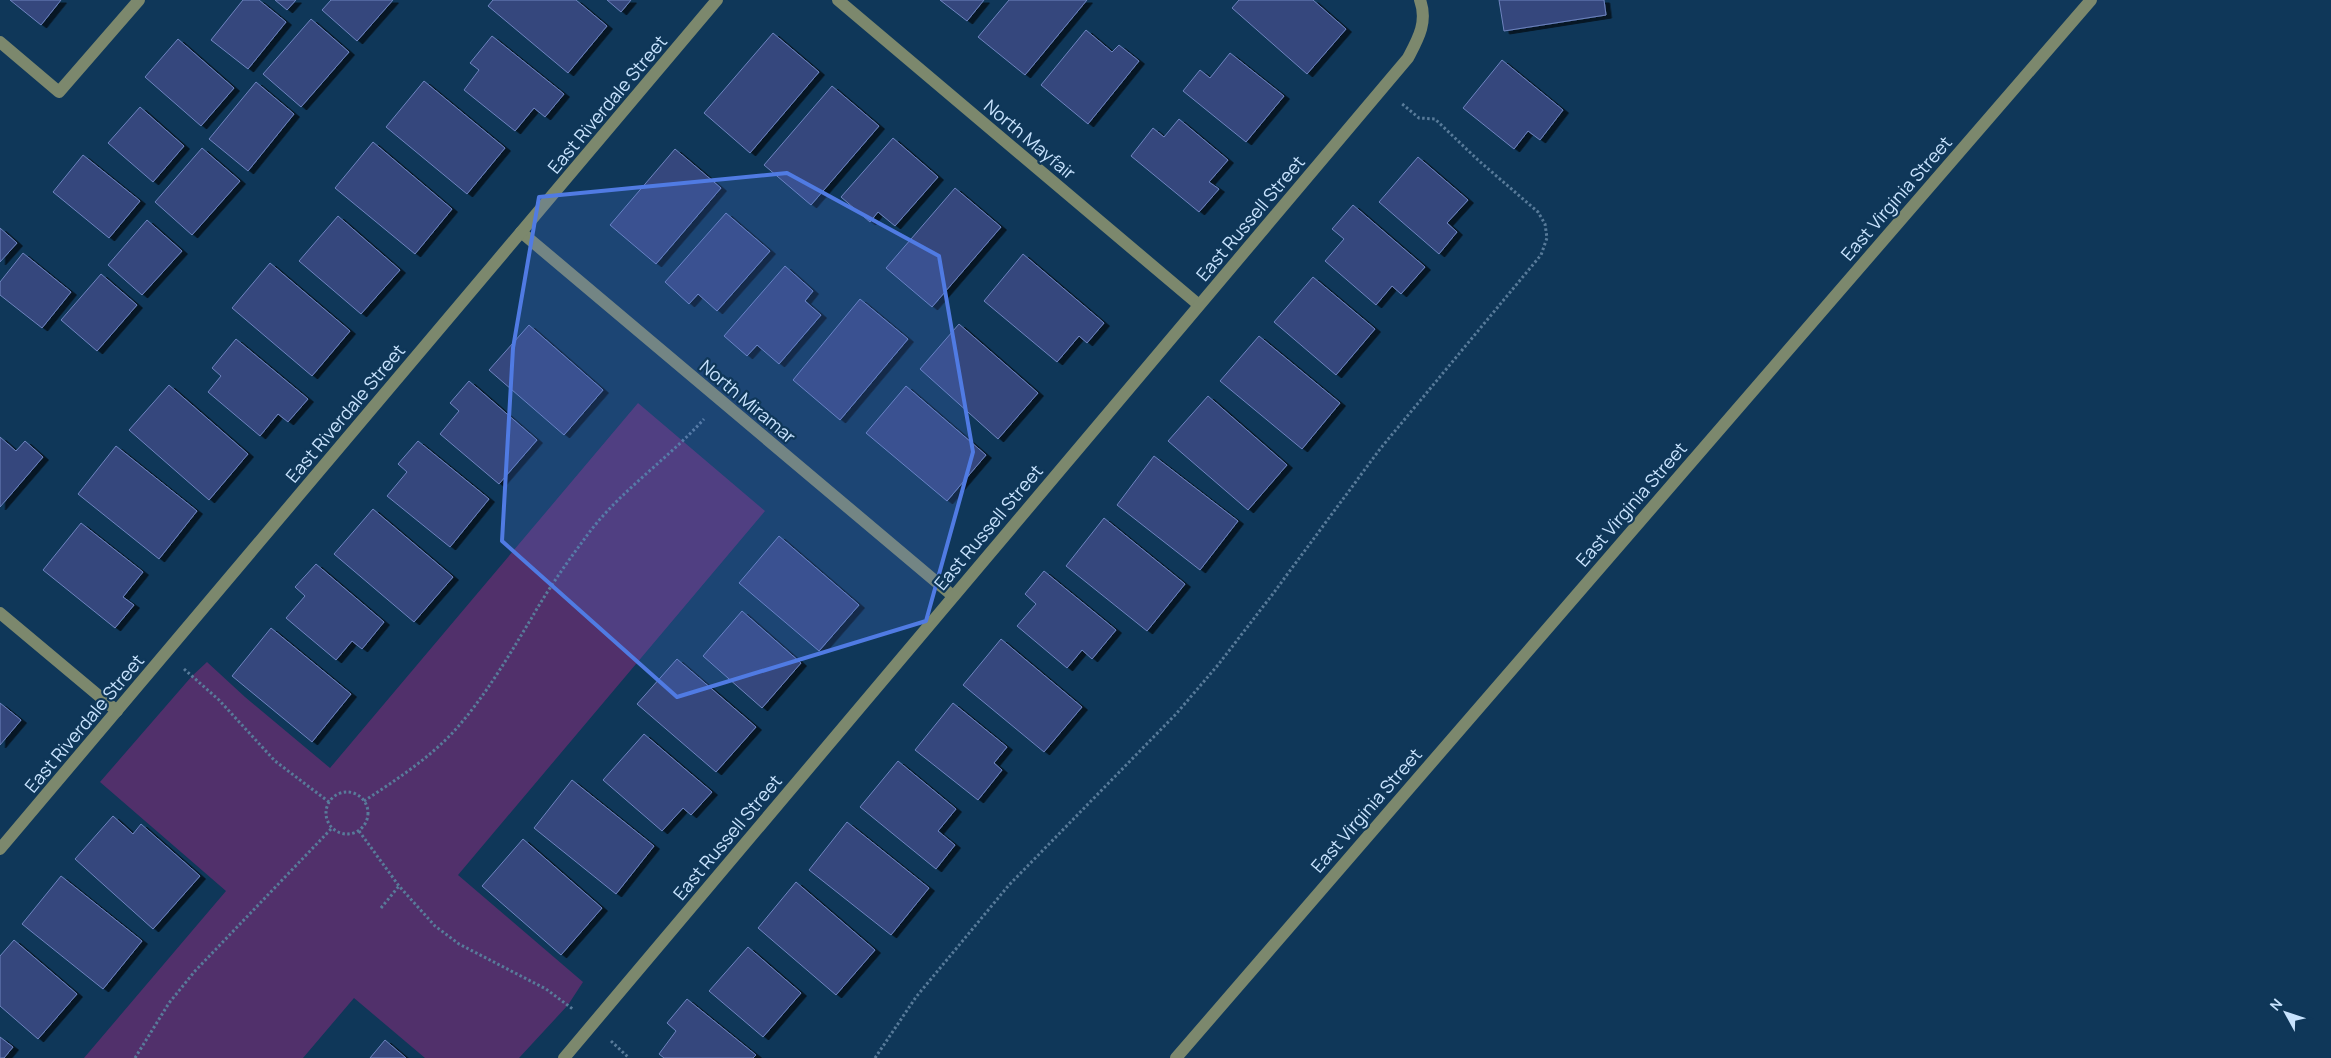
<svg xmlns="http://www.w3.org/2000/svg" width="2331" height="1058" viewBox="0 0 2331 1058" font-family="Manrope,sans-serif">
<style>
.green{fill:#51306b}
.building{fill:#35477d;stroke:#6e84bf;filter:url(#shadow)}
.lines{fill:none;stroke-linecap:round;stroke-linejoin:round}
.path{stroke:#587b9a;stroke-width:3;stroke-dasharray:2.5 2.5;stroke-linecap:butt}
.minor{stroke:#7c886d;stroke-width:12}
.marked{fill:#507be3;fill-opacity:0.2;stroke:#507be3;stroke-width:4;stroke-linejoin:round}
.labels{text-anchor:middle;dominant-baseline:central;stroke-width:4.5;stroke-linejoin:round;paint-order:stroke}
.street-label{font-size:18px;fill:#c8e3fe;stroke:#0f3759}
</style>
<defs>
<filter id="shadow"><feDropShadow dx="5.5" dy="3" stdDeviation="0" flood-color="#0009"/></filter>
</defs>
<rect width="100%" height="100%" fill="#0f3759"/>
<path class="green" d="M638,403L765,511L458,875L583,982L568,1005L519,1058H425L354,998L303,1058H84L226,891L100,782L192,676L207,662L245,697L330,768Z"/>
<g class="building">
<path d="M10,0H61L41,25Z"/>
<path d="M243,0H259L286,22L248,69L211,40Z"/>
<path d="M275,0H296L287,10Z"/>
<path d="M331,0H393L357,41L322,10Z"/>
<path d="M493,0H576L607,26L568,73L488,6Z"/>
<path d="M607,0H631L621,12Z"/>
<path d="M940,0H984L967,21Z"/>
<path d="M1009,0H1087L1025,75L978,37Z"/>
<path d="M1239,0H1313L1346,29L1307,74L1232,8Z"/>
<path d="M1499,0H1604L1606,15L1504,31Z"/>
<path d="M311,19L349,52L301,107L263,74Z"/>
<path d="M1086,30L1112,52L1119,45L1139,61L1088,124L1041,85Z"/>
<path d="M773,33L819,72L750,153L704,113Z"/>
<path d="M492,36L564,94L545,117L534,108L515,131L464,90L479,70L470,63Z"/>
<path d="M178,39L234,88L201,126L145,77Z"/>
<path d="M1230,53L1284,96L1246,142L1183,91L1200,70L1210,78Z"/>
<path d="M1502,60L1563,110L1540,140L1528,131L1514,149L1463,108Z"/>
<path d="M424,81L505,148L467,194L386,127Z"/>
<path d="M256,82L294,114L248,171L209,139Z"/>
<path d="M832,86L879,126L811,205L764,165Z"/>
<path d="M140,107L184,146L153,182L108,143Z"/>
<path d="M1179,119L1228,160L1209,182L1219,189L1199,212L1131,156L1153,128L1164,137Z"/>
<path d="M893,138L938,177L895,226L878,212L870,222L841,197Z"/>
<path d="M373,142L452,209L415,254L335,188Z"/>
<path d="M202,148L240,181L192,235L155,202Z"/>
<path d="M675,149L721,188L656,264L610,225Z"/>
<path d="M83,155L140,201L109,238L53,192Z"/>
<path d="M1418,157L1468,200L1447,223L1457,232L1439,254L1379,202Z"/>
<path d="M955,188L1001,227L932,307L886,268Z"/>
<path d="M1353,205L1425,267L1401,294L1392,286L1376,305L1325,261L1344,239L1332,229Z"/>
<path d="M726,213L770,251L717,311L698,294L689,304L665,282Z"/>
<path d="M338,216L400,270L361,314L299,261Z"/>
<path d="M147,220L182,251L142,295L108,265Z"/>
<path d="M0,228L17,243L0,262Z"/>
<path d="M23,253L71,292L42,328L0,295V282Z"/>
<path d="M1023,254L1104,323L1087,343L1079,336L1057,362L984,301Z"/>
<path d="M270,263L350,331L312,376L232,308Z"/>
<path d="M785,266L813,291L805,301L821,315L779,364L757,345L747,356L724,336Z"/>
<path d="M101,274L137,305L97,351L61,320Z"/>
<path d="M1313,277L1375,329L1336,375L1274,322Z"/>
<path d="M860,299L908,339L840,420L793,380Z"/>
<path d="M959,324L1038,393L998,439L920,369Z"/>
<path d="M529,325L603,390L564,435L489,370Z"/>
<path d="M1259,336L1340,403L1302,449L1220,381Z"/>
<path d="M236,339L308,399L288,422L278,414L260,436L208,392L221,376L212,368Z"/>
<path d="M469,381L537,440L499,484L440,434L459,411L450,403Z"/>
<path d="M169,385L248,454L209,500L129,430Z"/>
<path d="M906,386L986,455L947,501L866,433Z"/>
<path d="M1208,396L1287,465L1248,510L1168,441Z"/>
<path d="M0,437L16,451L25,441L43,457L0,507Z"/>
<path d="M418,441L489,499L450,547L387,496L407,472L398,464Z"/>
<path d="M116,446L197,511L159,559L78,494Z"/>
<path d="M1154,456L1238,521L1200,570L1117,505Z"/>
<path d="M373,509L453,577L414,622L334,554Z"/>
<path d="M1104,518L1185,584L1147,631L1066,566Z"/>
<path d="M81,523L143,572L123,597L134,605L115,628L43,570Z"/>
<path d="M779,536L859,605L819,651L739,583Z"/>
<path d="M316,564L384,622L362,649L352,641L336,660L286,618L305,596L295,587Z"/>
<path d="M1044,571L1116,630L1092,659L1082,650L1067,668L1017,626L1036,604L1025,594Z"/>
<path d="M742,611L801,663L762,708L703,656Z"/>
<path d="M271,628L351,694L312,742L232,676Z"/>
<path d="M1001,639L1082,707L1044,752L963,685Z"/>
<path d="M677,659L756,727L716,772L637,704Z"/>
<path d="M0,703L21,720L0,745Z"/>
<path d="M953,703L1007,747L994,763L1002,770L978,800L915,750Z"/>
<path d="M644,734L712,792L691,815L683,808L662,831L603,780Z"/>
<path d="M898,761L956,809L938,831L955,845L936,869L860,807Z"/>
<path d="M572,780L654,846L616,894L534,828Z"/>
<path d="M113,816L133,834L141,824L200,876L153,929L75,859Z"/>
<path d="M847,822L929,888L891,935L809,870Z"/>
<path d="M523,839L602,908L561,955L482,886Z"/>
<path d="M61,876L142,941L103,989L22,924Z"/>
<path d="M796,882L875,950L836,995L758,928Z"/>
<path d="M14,940L77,994L38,1039L0,1006V956Z"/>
<path d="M748,947L801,993L763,1037L709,991Z"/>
<path d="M687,999L756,1055L753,1058H664L659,1054L676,1031L667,1023Z"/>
<path d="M0,1037L13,1047L4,1058H0Z"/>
<path d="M385,1040L406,1058H370Z"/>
</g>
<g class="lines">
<g class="path">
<path d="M184,669L219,700L275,761L329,802"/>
<circle cx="347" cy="813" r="21"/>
<path d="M364,801C396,780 431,757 456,729C486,695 508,657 531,619C548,589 568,561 588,534C621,490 668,459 704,419"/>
<path d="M359,831L399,886L435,926L459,944L546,989L574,1010"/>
<path d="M381,908L399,886"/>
<path d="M611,1041L629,1058"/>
<path d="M135,1058L169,1003L195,971L332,828"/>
<path d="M875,1058L916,997L1009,885L1176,714L1218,665L1272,595L1380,449L1541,255L1547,238L1545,224L1538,212L1478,160L1435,119L1419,118L1401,103"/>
</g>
<g class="minor">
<path d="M838,0L1199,305"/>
<path d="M0,42L59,92L139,0"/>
<path d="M521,232L953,596"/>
<path d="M0,613L117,711"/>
<path d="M0,849L717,0"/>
<path d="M564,1058L1408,58C1418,39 1428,22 1420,0"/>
<path d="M1176,1058L2091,0"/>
</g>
</g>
<path class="marked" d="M787,173L939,256L973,452L926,621L677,697L502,541L513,348L539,197Z"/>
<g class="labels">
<g class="street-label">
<text transform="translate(607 104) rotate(-50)">East Riverdale Street</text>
<text transform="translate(1030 139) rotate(40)">North Mayfair</text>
<text transform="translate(1896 198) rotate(-49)">East Virginia Street</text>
<text transform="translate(1250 218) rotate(-50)">East Russell Street</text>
<text transform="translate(748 401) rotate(40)">North Miramar</text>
<text transform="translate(345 413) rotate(-50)">East Riverdale Street</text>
<text transform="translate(1631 504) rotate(-49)">East Virginia Street</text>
<text transform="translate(988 527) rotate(-50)">East Russell Street</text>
<text transform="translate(84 723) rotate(-50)">East Riverdale Street</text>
<text transform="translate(1366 810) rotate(-49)">East Virginia Street</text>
<text transform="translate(727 837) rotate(-50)">East Russell Street</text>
</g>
</g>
<g transform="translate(2286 1013) rotate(310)" stroke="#0f3759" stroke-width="4" paint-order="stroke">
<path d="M0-4L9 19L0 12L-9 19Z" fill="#c8e3fe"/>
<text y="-8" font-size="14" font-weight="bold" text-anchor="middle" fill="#c8e3fe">N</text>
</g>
</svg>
